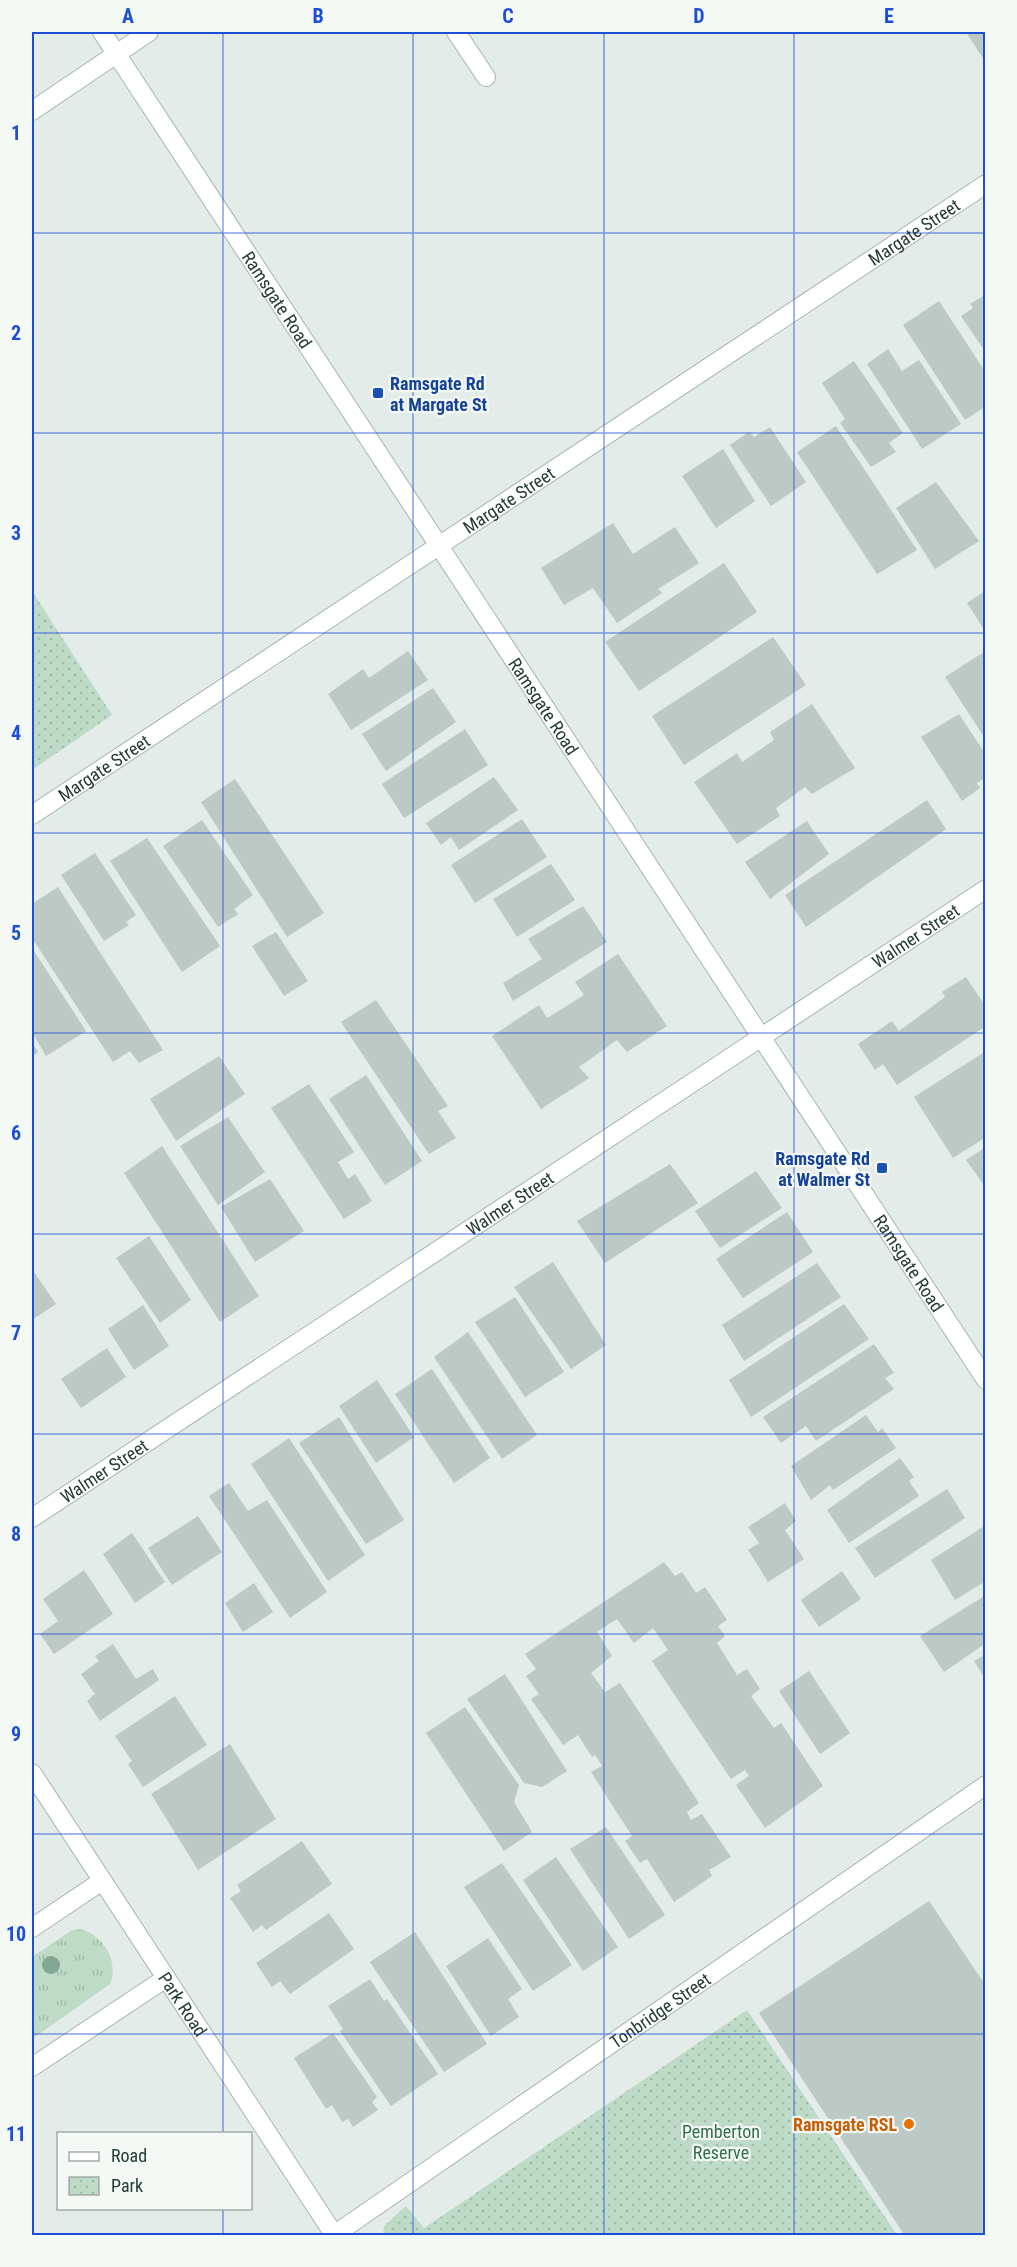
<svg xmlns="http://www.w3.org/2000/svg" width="1017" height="2267" viewBox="0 0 1017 2267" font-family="'Roboto Condensed',sans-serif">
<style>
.grass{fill:url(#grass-tufts)}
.park{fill:url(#park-dots)}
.building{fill:#bcc9c4}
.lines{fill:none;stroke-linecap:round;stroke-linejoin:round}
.minor-casing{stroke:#a6b4af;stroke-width:20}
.tertiary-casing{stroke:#a6b4af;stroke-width:20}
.secondary-casing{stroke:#a3b7b0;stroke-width:20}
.minor{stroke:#fff;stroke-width:18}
.tertiary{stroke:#fff;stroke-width:18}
.secondary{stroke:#fff;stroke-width:18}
.tree{fill:#82a792}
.grid{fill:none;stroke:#1d4ed8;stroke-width:1.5;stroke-opacity:0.55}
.transit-dot{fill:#1a4fb4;stroke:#f4f9f6;stroke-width:2}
.food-dot{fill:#e8710a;stroke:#f4f9f6;stroke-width:2}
.labels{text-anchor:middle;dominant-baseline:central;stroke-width:4.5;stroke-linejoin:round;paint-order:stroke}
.street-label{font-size:18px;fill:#243c36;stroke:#f4f9f6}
.transit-label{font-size:18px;font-weight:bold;fill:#164399;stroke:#f4f9f6;text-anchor:start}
.food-label{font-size:18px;font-weight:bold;fill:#c56008;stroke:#f4f9f6;text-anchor:end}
.park-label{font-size:18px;fill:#326f4c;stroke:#f4f9f6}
.neatline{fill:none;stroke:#1d4ed8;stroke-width:2}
.grid-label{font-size:20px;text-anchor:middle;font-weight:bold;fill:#1d4ed8}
</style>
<defs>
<pattern id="grass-tufts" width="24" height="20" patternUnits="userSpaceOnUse" patternTransform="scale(1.5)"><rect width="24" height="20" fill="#bedbc7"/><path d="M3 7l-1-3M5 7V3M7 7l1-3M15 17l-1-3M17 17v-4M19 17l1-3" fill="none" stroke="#a3bdac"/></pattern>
<pattern id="park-dots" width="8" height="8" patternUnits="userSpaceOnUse" patternTransform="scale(1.5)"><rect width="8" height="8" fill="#bedbc7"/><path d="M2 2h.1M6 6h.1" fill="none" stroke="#a3bdac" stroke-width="1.8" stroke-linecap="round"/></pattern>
</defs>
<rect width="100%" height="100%" fill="#e3ece8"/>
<path class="grass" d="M81,1929C104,1936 119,1962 110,1984L32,2039V1957L72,1930Z"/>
<g class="park">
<path d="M32,591L112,715L32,770Z"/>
<path d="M747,2010L897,2235H383L384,2226L406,2206L424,2228Z"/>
</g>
<g class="building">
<path d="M966,32H986V63Z"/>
<path d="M986,294V353L961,316L973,308L970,304Z"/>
<path d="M939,301L986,373V406L965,420L903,325Z"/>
<path d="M888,349L902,371L919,360L961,424L922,449L867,364Z"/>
<path d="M854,361L903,433L889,443L896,452L871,467L840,423L845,419L822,383Z"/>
<path d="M836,426L917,550L877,574L797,452Z"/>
<path d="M770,427L806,482L771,506L730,445L749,432L754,437Z"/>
<path d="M723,449L755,501L716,528L682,476Z"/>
<path d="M936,482L979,541L935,569L896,508Z"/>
<path d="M613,523L633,554L675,527L699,563L658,589L662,593L617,623L593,588L564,605L541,568Z"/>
<path d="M724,563L757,612L639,691L605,642Z"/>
<path d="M986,590V633L967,603Z"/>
<path d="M773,637L806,685L684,765L652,716Z"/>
<path d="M408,651L428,680L351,730L328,694L363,669L369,678Z"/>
<path d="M984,652L986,654V740L945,677Z"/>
<path d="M433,688L456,722L386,771L362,734Z"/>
<path d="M812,704L855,768L812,794L805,787L776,808L780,816L737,844L694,782L737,753L742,762L774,740L770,732Z"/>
<path d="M959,714L986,755V777L977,783L980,788L962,801L921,737Z"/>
<path d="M465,729L488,765L404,818L382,784Z"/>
<path d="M494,777L518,810L459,850L451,837L441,845L426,823Z"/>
<path d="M235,779L324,913L287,937L201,802Z"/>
<path d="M927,800L946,829L806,927L785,895Z"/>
<path d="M522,819L547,857L475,903L451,865Z"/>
<path d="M202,820L253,895L234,909L238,914L218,927L163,846Z"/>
<path d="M807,821L829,854L770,899L745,862Z"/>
<path d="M147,838L220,946L182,972L110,861Z"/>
<path d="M95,853L136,915L126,922L129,925L104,941L61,875Z"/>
<path d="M551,864L575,900L517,937L493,899Z"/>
<path d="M58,887L163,1050L139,1063L130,1051L113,1062L32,938V904Z"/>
<path d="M583,906L607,942L513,1001L503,983L542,959L528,939Z"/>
<path d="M276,932L308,981L284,996L252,946Z"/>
<path d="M32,948L86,1031L46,1056L32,1032Z"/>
<path d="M618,954L667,1026L627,1052L617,1040L579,1067L589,1078L541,1109L492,1036L539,1005L547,1018L584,995L575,982Z"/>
<path d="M966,977L986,1007V1026L897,1085L883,1064L875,1070L858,1044L892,1021L899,1031L945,997L942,992Z"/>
<path d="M376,1000L448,1106L438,1111L456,1138L429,1154L341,1022Z"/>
<path d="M32,1043L38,1052L32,1057Z"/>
<path d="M986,1051V1137L953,1158L914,1097Z"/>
<path d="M219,1056L245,1094L176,1141L150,1099Z"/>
<path d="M366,1075L422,1161L385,1185L329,1099Z"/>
<path d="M309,1084L354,1152L338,1162L348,1179L355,1174L372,1201L344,1219L271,1108Z"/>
<path d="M228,1117L265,1172L218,1205L180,1146Z"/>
<path d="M162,1146L259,1296L220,1322L124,1173Z"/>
<path d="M986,1147V1188L966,1160Z"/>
<path d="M670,1164L698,1203L605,1263L577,1221Z"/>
<path d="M756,1171L782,1208L720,1248L695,1211Z"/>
<path d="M270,1179L304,1231L255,1262L221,1207Z"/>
<path d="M787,1212L813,1252L743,1298L716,1259Z"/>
<path d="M149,1236L191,1300L160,1323L116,1258Z"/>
<path d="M553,1262L606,1345L571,1369L514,1287Z"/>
<path d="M817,1263L841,1297L744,1361L722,1325Z"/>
<path d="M32,1269L56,1304L32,1320Z"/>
<path d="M515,1297L564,1372L525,1397L475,1322Z"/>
<path d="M844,1304L869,1339L751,1417L729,1380Z"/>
<path d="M143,1305L169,1346L134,1370L108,1329Z"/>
<path d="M468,1332L537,1435L502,1459L434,1357Z"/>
<path d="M874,1344L894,1373L885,1378L894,1389L816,1441L806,1426L781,1443L763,1417Z"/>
<path d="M107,1348L126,1377L81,1408L61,1379Z"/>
<path d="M432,1369L490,1458L454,1483L395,1394Z"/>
<path d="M377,1380L414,1437L376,1463L339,1406Z"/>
<path d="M866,1415L878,1432L882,1428L896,1448L833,1490L830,1485L811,1500L791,1466Z"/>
<path d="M339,1417L404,1520L366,1544L299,1443Z"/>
<path d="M289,1438L365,1555L328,1581L251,1464Z"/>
<path d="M900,1458L914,1477L909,1481L919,1496L849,1543L827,1510Z"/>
<path d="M229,1483L248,1511L267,1500L327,1592L290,1618L209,1496Z"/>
<path d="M947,1489L965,1518L875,1578L855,1548Z"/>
<path d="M785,1503L796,1521L785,1530L804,1559L768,1582L748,1550L759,1543L748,1527Z"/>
<path d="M198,1516L222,1552L172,1585L148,1548Z"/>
<path d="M986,1525V1581L955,1600L931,1560Z"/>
<path d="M132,1533L165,1582L135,1603L103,1554Z"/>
<path d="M664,1562L675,1576L682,1572L696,1593L705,1587L727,1620L718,1626L725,1636L717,1643L737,1675L747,1669L760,1689L751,1696L774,1728L781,1723L823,1786L765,1828L736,1785L749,1776L745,1770L731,1779L652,1661L668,1650L653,1628L634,1643L617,1619L597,1632L612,1656L591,1673L605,1692L620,1683L699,1803L687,1812L691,1820L702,1814L731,1857L709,1870L712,1876L674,1902L647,1859L640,1863L625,1841L632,1836L591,1772L602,1766L595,1755L592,1757L578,1735L563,1745L531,1699L539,1694L526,1676L536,1669L525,1654Z"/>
<path d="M84,1570L113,1614L54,1654L40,1634L58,1621L43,1599Z"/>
<path d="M842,1571L861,1599L819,1627L801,1600Z"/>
<path d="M254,1583L273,1612L243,1632L225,1603Z"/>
<path d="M986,1595V1643L944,1672L920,1636Z"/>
<path d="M113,1644L136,1679L153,1669L159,1680L100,1721L87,1701L95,1694L81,1674L99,1661L95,1656Z"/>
<path d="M986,1654V1680L974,1661Z"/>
<path d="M809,1671L850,1733L820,1754L779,1691Z"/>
<path d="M505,1674L567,1771L542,1787L524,1783L467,1699Z"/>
<path d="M175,1696L207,1745L143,1787L128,1764L132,1761L115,1736Z"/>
<path d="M465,1707L519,1785L514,1802L532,1832L504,1851L426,1733Z"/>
<path d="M230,1744L276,1819L198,1870L151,1794Z"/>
<path d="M606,1827L665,1915L629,1939L570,1849Z"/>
<path d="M302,1841L332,1884L266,1930L262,1925L253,1932L230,1898L241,1891L237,1885Z"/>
<path d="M556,1857L618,1947L583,1971L523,1880Z"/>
<path d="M502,1863L572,1965L533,1991L464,1887Z"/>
<path d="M929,1901L986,1986V2236H905L759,2013Z"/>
<path d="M329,1913L354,1949L290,1994L280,1981L272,1987L256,1963Z"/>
<path d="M415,1932L487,2044L444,2072L370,1962Z"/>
<path d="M488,1938L522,1989L508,1999L519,2017L491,2036L446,1966Z"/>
<path d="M370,1979L384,2001L387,1999L438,2074L391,2106L340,2031L343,2029L328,2006Z"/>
<path d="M333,2033L377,2097L372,2102L378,2110L353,2127L348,2119L342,2122L332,2105L326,2109L294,2058Z"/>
</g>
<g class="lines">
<g class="minor-casing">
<g id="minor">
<path d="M456,32L486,77"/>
<path d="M32,111L149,32"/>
<path id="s1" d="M32,815L440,545"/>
<path id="s2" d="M32,1518L986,889"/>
<path id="s3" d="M32,1773L335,2236"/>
<path d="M32,1928L102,1881"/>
<path d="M32,2067L166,1978"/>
<path id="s4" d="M334,2235L986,1785"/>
</g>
</g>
<g class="tertiary-casing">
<g id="tertiary">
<path id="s5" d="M440,545L986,184"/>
</g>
</g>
<g class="secondary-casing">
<g id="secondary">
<path id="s6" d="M102,32L986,1380"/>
</g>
</g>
<use href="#minor" class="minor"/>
<use href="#tertiary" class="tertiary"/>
<use href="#secondary" class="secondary"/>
</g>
<circle class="tree" cx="51" cy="1965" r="9"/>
<path class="grid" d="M223,32V2134M413,32V2236M604,32V2236M794,32V2236M32,233H986M32,433H986M32,633H986M32,833H986M32,1033H986M32,1234H986M32,1434H986M32,1634H986M32,1834H986M32,2034H986M223,2208V2236"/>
<g class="transit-dot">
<rect x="372" y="387" width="12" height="12" rx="3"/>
<rect x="876" y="1162" width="12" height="12" rx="3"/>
</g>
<circle class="food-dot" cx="909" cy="2124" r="6"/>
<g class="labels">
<g class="street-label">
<text stroke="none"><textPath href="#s5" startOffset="568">Margate Street</textPath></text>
<text stroke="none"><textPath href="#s6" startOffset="320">Ramsgate Road</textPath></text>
<text stroke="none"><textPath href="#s5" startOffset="82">Margate Street</textPath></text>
<text stroke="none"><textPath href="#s6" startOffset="806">Ramsgate Road</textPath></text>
<text stroke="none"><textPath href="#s1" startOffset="86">Margate Street</textPath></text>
<text stroke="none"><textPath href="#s2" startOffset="1058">Walmer Street</textPath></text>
<text stroke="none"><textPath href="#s2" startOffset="572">Walmer Street</textPath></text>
<text stroke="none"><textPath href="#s6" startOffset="1472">Ramsgate Road</textPath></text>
<text stroke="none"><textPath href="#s2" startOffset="86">Walmer Street</textPath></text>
<text stroke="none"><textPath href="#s3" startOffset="276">Park Road</textPath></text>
<text stroke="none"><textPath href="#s4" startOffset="396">Tonbridge Street</textPath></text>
</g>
<g class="transit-label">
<text x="390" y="383">Ramsgate Rd<tspan x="390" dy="21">at Margate St</tspan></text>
<text x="870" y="1158" text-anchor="end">Ramsgate Rd<tspan x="870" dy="21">at Walmer St</tspan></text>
</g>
<g class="food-label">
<text x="897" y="2124">Ramsgate RSL</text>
</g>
<g class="park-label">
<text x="721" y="2131">Pemberton<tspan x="721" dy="21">Reserve</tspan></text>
</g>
</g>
<rect width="1017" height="2267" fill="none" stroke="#f4f9f6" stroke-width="66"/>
<rect x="57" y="2132" width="195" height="78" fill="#f4f9f6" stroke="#a1ada9" stroke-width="1.5"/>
<rect x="69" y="2152" width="30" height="9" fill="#ffffff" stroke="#a1ada9" stroke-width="1.5"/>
<text x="111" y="2162" font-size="18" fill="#243c36">Road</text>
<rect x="69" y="2177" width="30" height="18" fill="url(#park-dots)" stroke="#a1ada9" stroke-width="1.5"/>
<text x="111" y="2192" font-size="18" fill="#243c36">Park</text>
<rect x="33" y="33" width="951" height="2201" class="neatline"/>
<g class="grid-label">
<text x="128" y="23">A</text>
<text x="318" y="23">B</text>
<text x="508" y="23">C</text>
<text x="699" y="23">D</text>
<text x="889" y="23">E</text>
<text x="16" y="140">1</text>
<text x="16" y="340">2</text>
<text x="16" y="540">3</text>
<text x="16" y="740">4</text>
<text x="16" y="940">5</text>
<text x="16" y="1140">6</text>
<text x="16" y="1340">7</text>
<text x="16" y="1541">8</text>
<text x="16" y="1741">9</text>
<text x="16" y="1941">10</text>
<text x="16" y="2141">11</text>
</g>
</svg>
